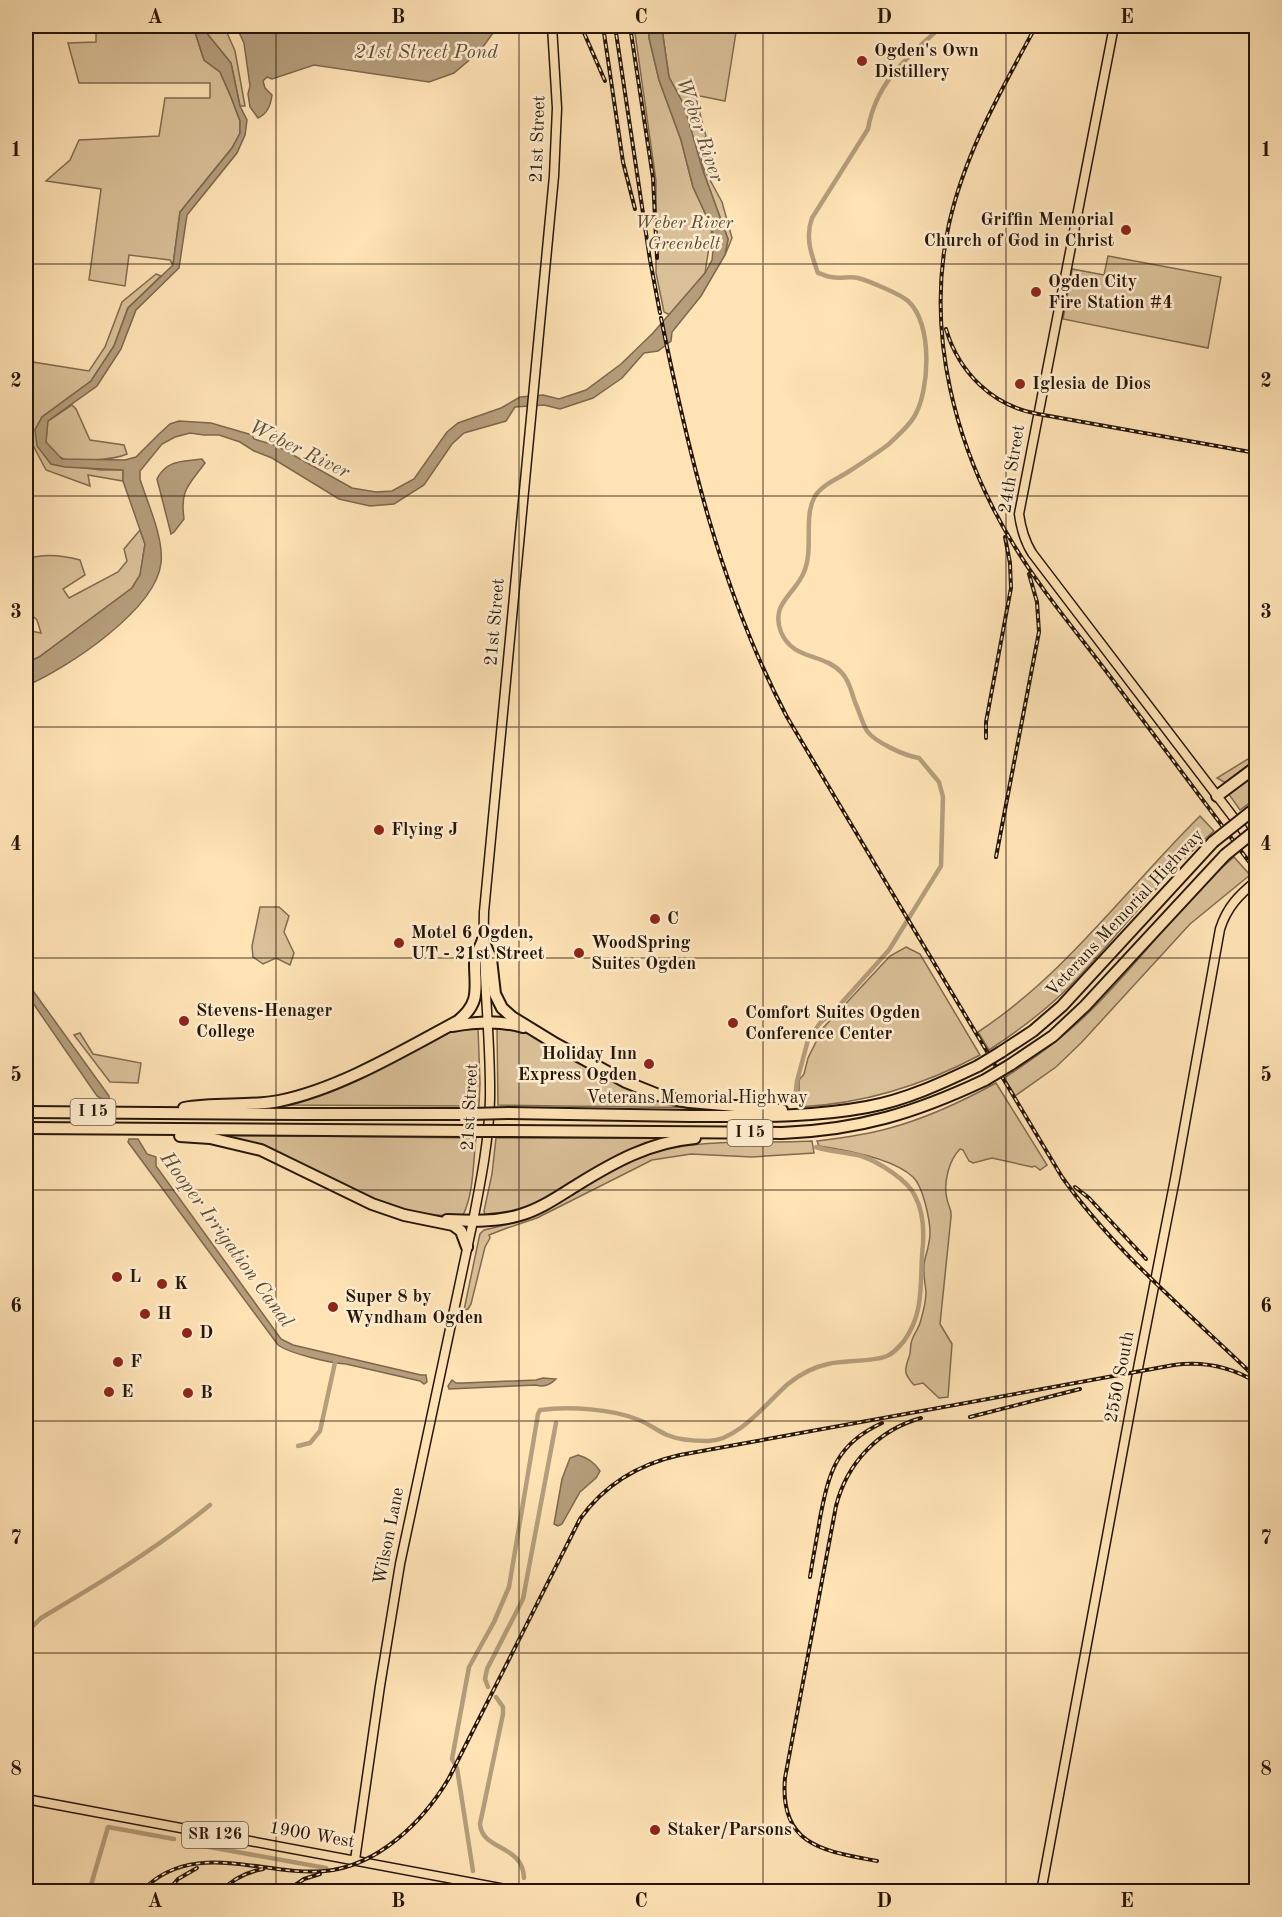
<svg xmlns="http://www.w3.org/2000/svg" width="1282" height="1917" viewBox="0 0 1282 1917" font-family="'Old Standard TT',serif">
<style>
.green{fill:#dac098;stroke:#806b50;stroke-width:1.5}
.water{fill:#b59d7b;stroke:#7c674d;stroke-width:1.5}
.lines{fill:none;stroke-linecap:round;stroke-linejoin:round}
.canal{stroke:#b59d7b;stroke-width:4.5}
.major-casing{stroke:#261609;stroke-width:11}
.highway-casing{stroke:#261609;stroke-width:14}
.major{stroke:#ffe3b5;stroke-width:8}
.highway{stroke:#ffe3b5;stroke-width:10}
.rail-casing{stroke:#261609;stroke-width:4}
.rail{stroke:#ffedcf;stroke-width:1.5;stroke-dasharray:4.5;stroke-linecap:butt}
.highway-bridge-casing{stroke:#261609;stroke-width:14;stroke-linecap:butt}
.highway-bridge{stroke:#ffe3b5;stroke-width:10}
.grid{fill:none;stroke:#261609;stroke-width:1.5;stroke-opacity:0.55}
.poi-dot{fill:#8f2418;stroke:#ffedcf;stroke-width:2}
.labels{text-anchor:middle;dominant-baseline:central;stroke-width:5;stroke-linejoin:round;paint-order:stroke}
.shield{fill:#ffedcf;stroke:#675644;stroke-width:1.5}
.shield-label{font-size:16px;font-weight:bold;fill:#261609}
.poi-label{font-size:18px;font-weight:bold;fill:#261609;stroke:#ffedcf;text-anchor:start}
.street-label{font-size:18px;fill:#261609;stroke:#ffedcf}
.park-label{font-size:18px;font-style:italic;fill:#5c4934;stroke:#ffedcf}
.water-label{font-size:20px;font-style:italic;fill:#5f4c37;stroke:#ffedcf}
.neatline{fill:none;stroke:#261609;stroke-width:2}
.grid-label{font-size:20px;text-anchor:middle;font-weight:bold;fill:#261609}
</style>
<rect width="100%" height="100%" fill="#ffe3b5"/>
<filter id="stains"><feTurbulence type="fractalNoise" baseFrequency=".00333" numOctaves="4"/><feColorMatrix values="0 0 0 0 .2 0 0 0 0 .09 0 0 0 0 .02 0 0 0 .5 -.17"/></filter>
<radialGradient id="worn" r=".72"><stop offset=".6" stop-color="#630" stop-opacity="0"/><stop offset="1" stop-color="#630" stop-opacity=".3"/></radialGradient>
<g class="green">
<path d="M96,26H193L204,60L220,72L231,97L240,121V133L232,148L180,212L173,265L170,260L129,255L125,286L89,280L101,189L46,181L70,160L79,140L159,136L165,98H210V83H79L68,43L96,42Z"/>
<path d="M201,26H224L235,51L245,106H240L231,63Z"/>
<path d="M634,26H649V38L659,80L681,140L693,187L712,228L705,273L670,315L664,312L656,273V181Z"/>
<path d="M663,26H737L725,101L695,95L706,136L699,147L703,167L722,202L732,238L725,255L728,239L702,168L684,105L669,77L663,36Z"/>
<path d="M1108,256L1221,277L1208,348L1063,319L1072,269L1104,275Z"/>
<path d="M156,274L161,276L128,308L114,346L91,381L42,417L35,430L51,464L101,470H123V481L88,475L90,486L46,470L26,432V361L89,371L105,347L122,302Z"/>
<path d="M72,405L76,409L90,440L124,445L127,454C114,460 78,462 64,459C56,457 51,448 46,442L47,422Z"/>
<path d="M140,530L145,544L140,575L132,588L39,657L26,663V630L41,633L37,620L26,610V559C44,553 62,555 80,560L85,575L63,589L69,598L118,572L127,561L124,549Z"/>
<path d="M1256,754V759L1226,782H1224L1217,778Z"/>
<path d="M1256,769V798L1240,810L1228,793Z"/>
<path d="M1200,816L1214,831C1160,877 1119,936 1069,987C1045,1011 1018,1031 989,1050L978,1032C1065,975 1127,888 1200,816Z"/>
<path d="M1234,857L1250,875L1190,924L1081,1043L1056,1067L1015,1096L1004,1078C1032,1060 1060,1040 1084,1017C1137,967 1178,905 1234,857Z"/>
<path d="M260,907H279L289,916L284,932L294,953L290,965L276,958L263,964L253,957L252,946Z"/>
<path d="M906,947L920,954L980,1055C924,1085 863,1104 799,1107V1080L804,1074L808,1058L823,1028L890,956Z"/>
<path d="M497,1027L524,1031L619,1082L712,1108L498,1105Z"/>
<path d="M478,1028L480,1083L479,1106L277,1105L445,1031Z"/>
<path d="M80,1033L93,1054L141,1063L138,1083L110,1082L74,1035Z"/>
<path d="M996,1083L1047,1165L1040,1170L1035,1166L1032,1167L992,1158L973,1163L969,1161L963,1150L960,1149C949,1160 943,1183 947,1199C948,1206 952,1209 951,1217L940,1324L952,1344L948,1397L939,1398L923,1383L914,1385C904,1374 904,1371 909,1357C911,1353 910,1348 911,1344C912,1336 918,1330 920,1323C923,1313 926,1302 926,1292C925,1282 923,1274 924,1264C926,1253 930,1244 930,1233C930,1220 923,1186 913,1177C893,1158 846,1150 819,1146L817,1141C842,1138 866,1135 890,1128C927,1118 963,1101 996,1083Z"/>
<path d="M198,1135L476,1138C473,1162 474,1193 463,1215L458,1217L428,1214L383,1205L301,1165Z"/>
<path d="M496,1138H670L549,1199L516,1213L485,1216L484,1211L492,1174Z"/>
<path d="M812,1141L814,1153L752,1157L691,1154L652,1160L537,1218L507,1228L489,1235L490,1238L485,1247L471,1304L468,1309L464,1310L479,1238L480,1234L484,1230C505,1225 526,1220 546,1210C578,1193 607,1169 642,1156C695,1137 756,1144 812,1141Z"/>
</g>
<g class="water">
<path d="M193,26H201L231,63L240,106L247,120L245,135L237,153L187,215L179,268L136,310L121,349L97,386L48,421L46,442L62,459L125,460L136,457L158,435L170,424L179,421L211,423L252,435L254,439L277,446L352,488L376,492L392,491L414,479L447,432L458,423L501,408L520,397L543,395L559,399L586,390L621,364L653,333L705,273L712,260L714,240L712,228L693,187L681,140L659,80L649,38V26H663V36L669,77L684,105L702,168L728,239L725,255L701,296L672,332L671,341L658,351L644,353L622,378L593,398L560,409L544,405L515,407L506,421L464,433L452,444L424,485L394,504L370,506L339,499L272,458L254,451L240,442L219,435H204L190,433L175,437L162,444L140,471V479C147,502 164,538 161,563C156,610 66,669 26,686V663L39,657L132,588L140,575L145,544L123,481V470L65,467L51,464L37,446L35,430L42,417L91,381L114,346L128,308L173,265L180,212L232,148L240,133V121L231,97L220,72L204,60Z"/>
<path d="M236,26H498L480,51L454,73L429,82L314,65L272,79L267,77L263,81L265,88L272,95C271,104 267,114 258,118L250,107L248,94L250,86L244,43Z"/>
<path d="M202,459L205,463C188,486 180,490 184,519L174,532L171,534L157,479C167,459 183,462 202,459Z"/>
<path d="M26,981L109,1096V1100L102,1099L97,1096L26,993Z"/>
<path d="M129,1139H138L147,1154L156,1157V1166L281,1339L293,1345L421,1375H426L427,1382L424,1384L420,1381L346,1364C330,1363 291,1354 278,1345L128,1142Z"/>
<path d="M543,1378L556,1379C549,1386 542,1387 536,1385L449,1389L448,1386L452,1380L456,1383H463L536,1380Z"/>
<path d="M578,1455C588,1458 594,1462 600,1471L596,1478L580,1492L562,1524L558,1526L554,1524L562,1479L570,1458Z"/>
</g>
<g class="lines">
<g class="canal">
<path d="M795,1098L797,1081L808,1040L820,1023L837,1008L889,950L941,866L943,797L939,782L919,758C905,756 875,742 867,731C862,722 859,711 855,702C851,691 850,682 842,673C823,652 793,661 781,632C770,603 795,595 804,572C814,549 803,517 815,496C822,485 837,479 848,472C862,463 876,454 889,444C897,436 908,427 914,417C930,391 933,323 908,301C900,294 869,281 858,278C850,276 840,279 831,277C827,277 823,274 818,273C811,254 805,237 812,218L868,129C876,81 909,56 942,26"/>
<path d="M298,1446L310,1443L320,1431L336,1358"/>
<path d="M26,1640L31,1628L41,1618C100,1583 156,1549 210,1505"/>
<path d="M488,1687L485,1679L487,1669L523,1599L556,1423"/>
<path d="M496,1697L503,1707V1714L480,1824C482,1851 523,1844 524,1878"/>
<path d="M187,1843L326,1868"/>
<path d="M473,1871L457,1768L452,1759L469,1667L494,1622L509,1587L538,1414L540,1410C568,1406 614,1409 639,1420C649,1424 658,1431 667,1435C679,1440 695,1441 708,1441C738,1441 767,1402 788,1384C799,1375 814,1367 828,1364C843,1360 874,1362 887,1356C892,1354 900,1346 904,1341C926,1310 919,1280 923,1244C924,1228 923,1211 915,1196C908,1180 877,1161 861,1156C846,1152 831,1152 816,1147"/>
<path d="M89,1892L108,1827L174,1839"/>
</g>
<g class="major-casing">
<g id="major">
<path d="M1114,26L1019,514C1021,529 1024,540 1032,553L1256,847"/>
<path d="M26,1799L522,1892"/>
<path d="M355,1860L380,1686L400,1564L473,1221C481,1180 489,1140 490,1099C491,1036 482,974 484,912L554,176L557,108L552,26"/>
<path d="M1041,1892L1139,1363L1175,1179L1220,929C1227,907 1239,895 1256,881"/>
</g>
</g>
<g class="highway-casing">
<g id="highway">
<path d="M1217,796L1256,767"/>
<path d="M483,940L491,959L495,994L502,1008L512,1017L556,1044L626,1082L666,1098L689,1102L782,1110"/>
<path d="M452,1026C476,1022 500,1020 523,1027"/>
<path d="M1001,1052L1033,1031L1062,1006L1213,842"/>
<path d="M1010,1065L1053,1036L1085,1006L1225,855"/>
<path d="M184,1108C215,1102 248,1107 279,1101C339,1089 404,1050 458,1021C481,1002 475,989 475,963C476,955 480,947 483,940"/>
<path d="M26,1112L299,1114H470"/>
<path d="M508,1113C569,1114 629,1115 690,1116C750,1116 808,1118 867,1107C906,1100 942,1083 978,1066"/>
<path d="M26,1128L469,1131"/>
<path d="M506,1131L782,1133C859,1130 915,1113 985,1080"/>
<path d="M180,1136L210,1138L261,1150L372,1204L404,1215L453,1225L461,1231L467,1247"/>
<path d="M447,1220C472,1221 497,1222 520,1215C541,1209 559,1196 577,1185C614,1162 650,1142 695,1138"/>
</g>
</g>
<use href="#major" class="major"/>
<use href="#highway" class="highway"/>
<g class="rail-casing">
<g id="rail">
<path d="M581,26L605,81"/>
<path d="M603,26L623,162L635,209"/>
<path d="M615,26L650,260L660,313"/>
<path d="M630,26L653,178L657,258"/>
<path d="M1036,26C1002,89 965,152 949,224C925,333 955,448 1012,542C1040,589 1076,631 1109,675C1158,740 1207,806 1256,871"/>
<path d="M661,318C689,455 721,592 787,717L1062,1177C1114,1251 1189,1313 1254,1376"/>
<path d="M946,329C959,373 993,406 1038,414L1256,453"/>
<path d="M986,738V722L1011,588L1010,563L1005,537"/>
<path d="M996,857L1039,632L1037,602L1029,574"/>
<path d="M1075,1187L1089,1198L1146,1259"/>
<path d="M970,1417L1080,1389"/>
<path d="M810,1577C813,1557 817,1538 820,1518C829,1472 836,1444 882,1423"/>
<path d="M877,1861C824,1851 779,1846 785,1778L836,1506C847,1463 878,1430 921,1418"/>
<path d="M141,1892C192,1837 264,1877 325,1871C378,1866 423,1822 449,1778L580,1519C605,1484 639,1464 680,1455L1174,1365C1203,1361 1231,1367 1256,1382"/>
<path d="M167,1892L178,1879L197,1868"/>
<path d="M221,1892C232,1879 247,1872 263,1869"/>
<path d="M285,1892L304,1879L320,1874"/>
</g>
</g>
<use href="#rail" class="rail"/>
<g class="highway-bridge-casing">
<g id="highway-bridge">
<path d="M1213,842L1252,811"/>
<path d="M1225,855L1256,830"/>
<path d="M978,1066L1001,1052"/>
<path d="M985,1080L1010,1065"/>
<path d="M470,1114L508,1113"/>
<path d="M469,1131H506"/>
</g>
</g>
<use href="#highway-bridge" class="highway-bridge"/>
</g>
<path class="grid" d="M276,26V1892M519,26V1892M763,26V1892M1006,26V1892M26,264H1256M26,496H1256M26,727H1256M26,958H1256M26,1190H1256M26,1421H1256M26,1653H1256"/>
<g class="poi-dot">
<circle cx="862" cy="61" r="6"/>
<circle cx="1126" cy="230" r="6"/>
<circle cx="1036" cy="292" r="6"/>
<circle cx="1020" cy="384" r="6"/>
<circle cx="379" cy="830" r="6"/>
<circle cx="655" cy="919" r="6"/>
<circle cx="399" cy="943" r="6"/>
<circle cx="579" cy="953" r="6"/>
<circle cx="184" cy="1021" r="6"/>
<circle cx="733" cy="1023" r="6"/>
<circle cx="649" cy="1064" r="6"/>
<circle cx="117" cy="1277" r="6"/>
<circle cx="162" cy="1284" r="6"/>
<circle cx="333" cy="1307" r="6"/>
<circle cx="145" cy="1314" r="6"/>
<circle cx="187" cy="1333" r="6"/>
<circle cx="118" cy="1362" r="6"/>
<circle cx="109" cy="1392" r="6"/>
<circle cx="188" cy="1393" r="6"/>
<circle cx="655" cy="1830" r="6"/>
</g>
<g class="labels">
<g class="shield">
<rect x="70.5" y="1099" width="45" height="26" rx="4.5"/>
<rect x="727.5" y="1120" width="45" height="26" rx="4.5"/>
<rect x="182" y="1822" width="66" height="26" rx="4.5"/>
</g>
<g class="shield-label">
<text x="93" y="1112">I 15</text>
<text x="750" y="1133">I 15</text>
<text x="215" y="1835">SR 126</text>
</g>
<g class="poi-label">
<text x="874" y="51">Ogden's Own<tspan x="874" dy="21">Distillery</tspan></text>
<text x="1114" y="220" text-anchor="end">Griffin Memorial<tspan x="1114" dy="21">Church of God in Christ</tspan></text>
<text x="1048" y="282">Ogden City<tspan x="1048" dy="21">Fire Station #4</tspan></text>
<text x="1032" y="384">Iglesia de Dios</text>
<text x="391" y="830">Flying J</text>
<text x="667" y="919">C</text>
<text x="411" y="933">Motel 6 Ogden,<tspan x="411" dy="21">UT - 21st Street</tspan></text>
<text x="591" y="943">WoodSpring<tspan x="591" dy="21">Suites Ogden</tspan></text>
<text x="196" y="1011">Stevens-Henager<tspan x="196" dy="21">College</tspan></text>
<text x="745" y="1013">Comfort Suites Ogden<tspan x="745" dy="21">Conference Center</tspan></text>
<text x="637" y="1054" text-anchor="end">Holiday Inn<tspan x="637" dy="21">Express Ogden</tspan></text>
<text x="129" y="1277">L</text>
<text x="174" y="1284">K</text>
<text x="345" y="1297">Super 8 by<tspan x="345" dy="21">Wyndham Ogden</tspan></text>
<text x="157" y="1314">H</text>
<text x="199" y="1333">D</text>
<text x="130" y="1362">F</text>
<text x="121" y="1392">E</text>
<text x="200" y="1393">B</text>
<text x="667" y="1830">Staker/Parsons</text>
</g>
<g class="street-label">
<text transform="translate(538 139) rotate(-88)">21st Street</text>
<text transform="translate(1012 469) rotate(-81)">24th Street</text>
<text transform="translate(495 622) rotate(-85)">21st Street</text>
<text transform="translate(1125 913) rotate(-47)">Veterans Memorial Highway</text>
<text x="697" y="1098">Veterans Memorial Highway</text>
<text transform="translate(470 1107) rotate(-87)">21st Street</text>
<text transform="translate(1120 1377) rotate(-79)">2550 South</text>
<text transform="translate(389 1536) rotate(-79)">Wilson Lane</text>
<text transform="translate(312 1835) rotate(10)">1900 West</text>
</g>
<g class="park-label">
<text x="684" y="223">Weber River<tspan x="684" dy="21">Greenbelt</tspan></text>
</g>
<g class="water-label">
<text x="426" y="53">21st Street Pond</text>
<text transform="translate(699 130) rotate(71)">Weber River</text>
<text transform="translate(299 450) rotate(26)">Weber River</text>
<text transform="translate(226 1240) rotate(54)">Hooper Irrigation Canal</text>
</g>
</g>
<rect width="1282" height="1917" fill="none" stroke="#ffe3b5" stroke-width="66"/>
<rect x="33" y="33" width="1216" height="1851" class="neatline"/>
<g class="grid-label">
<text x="155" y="23">A</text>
<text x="398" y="23">B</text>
<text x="641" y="23">C</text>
<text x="884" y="23">D</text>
<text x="1127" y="23">E</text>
<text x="16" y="156">1</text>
<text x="1266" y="156">1</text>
<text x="16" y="387">2</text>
<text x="1266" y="387">2</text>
<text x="16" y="618">3</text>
<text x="1266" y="618">3</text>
<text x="16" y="850">4</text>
<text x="1266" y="850">4</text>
<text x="16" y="1081">5</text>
<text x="1266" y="1081">5</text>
<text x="16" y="1312">6</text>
<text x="1266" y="1312">6</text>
<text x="16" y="1544">7</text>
<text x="1266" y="1544">7</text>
<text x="16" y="1775">8</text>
<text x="1266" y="1775">8</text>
<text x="155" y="1907">A</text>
<text x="398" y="1907">B</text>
<text x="641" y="1907">C</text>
<text x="884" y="1907">D</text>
<text x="1127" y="1907">E</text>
</g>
<rect width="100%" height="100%" filter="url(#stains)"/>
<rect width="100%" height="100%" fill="url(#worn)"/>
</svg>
